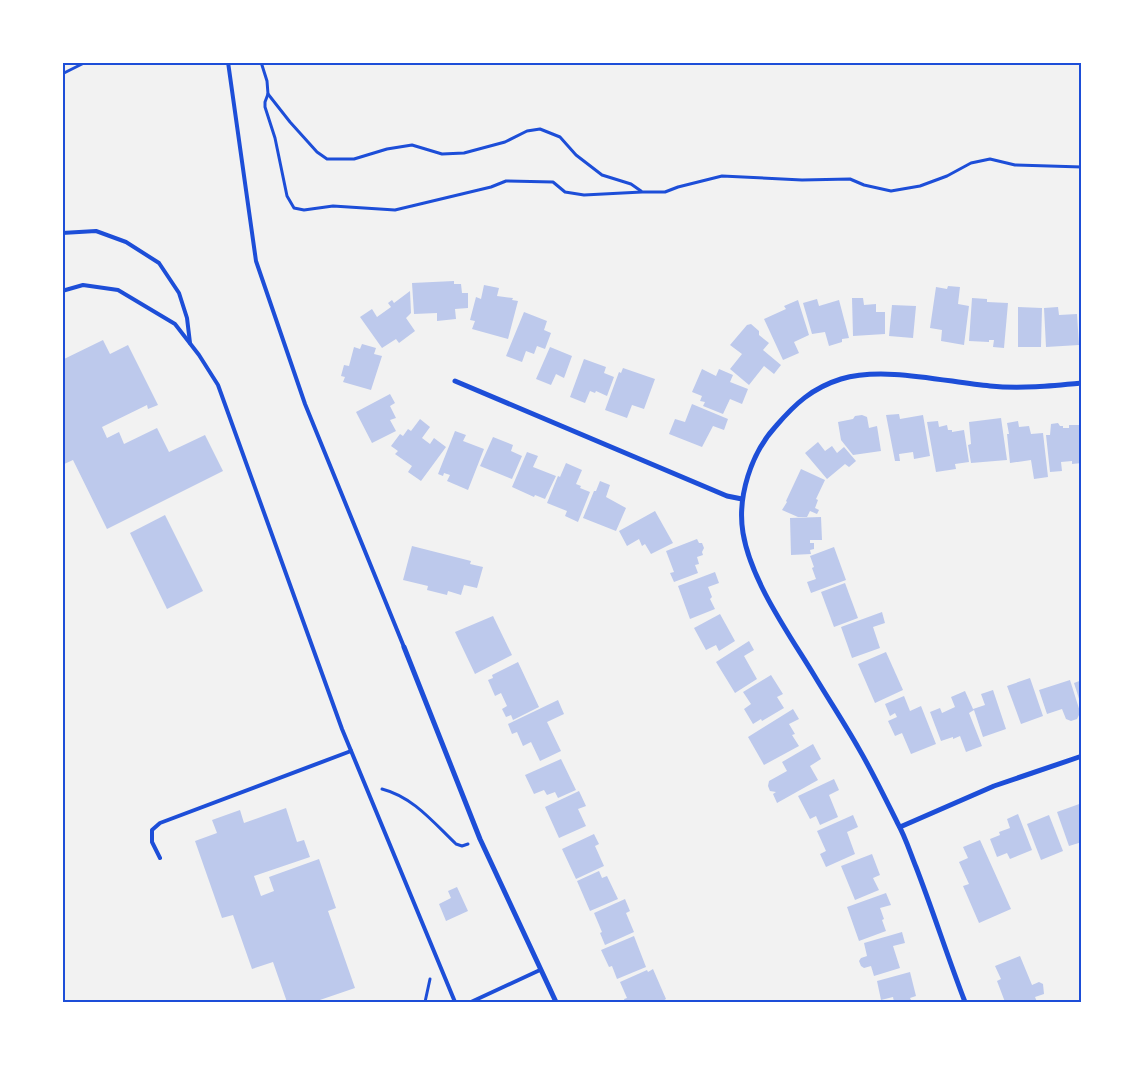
<svg xmlns="http://www.w3.org/2000/svg" width="1144" height="1065" viewBox="0 0 1144 1065" font-family="Mulish,sans-serif">
<style>
.building{fill:#bdc9ec}
.lines{fill:none;stroke-linecap:round;stroke-linejoin:round}
.path{stroke:#1d4ed8;stroke-width:3}
.service{stroke:#1d4ed8;stroke-width:4}
.minor{stroke:#1d4ed8;stroke-width:5}
.neatline{fill:none;stroke:#1d4ed8;stroke-width:2}
</style>
<rect width="100%" height="100%" fill="#f2f2f2"/>
<g class="building">
<path d="M454,281V284H461L462,293H468V308L455,309L456,319L437,321V313L414,314L412,283Z"/>
<path d="M484,285L499,288L497,296L513,298L512,300L518,301L508,339L472,329L475,321L470,320L476,297L481,299Z"/>
<path d="M948,286L960,287L958,304L969,306L964,345L941,341L942,330L930,328L936,287L947,289Z"/>
<path d="M410,291L411,313L406,318L415,331L399,343L396,339L382,348L360,317L372,309L377,317L391,307L388,303L392,300L394,303Z"/>
<path d="M852,298H863L864,305L876,304V312H885V334L853,336Z"/>
<path d="M972,298L987,299V302L1008,303L1004,348L993,347L994,340H989V342L969,341Z"/>
<path d="M817,299L819,306L839,300L849,338L842,339V342L829,346L825,332L812,334L803,303Z"/>
<path d="M798,300L809,335L794,342L799,353L783,360L764,319L786,309L784,306Z"/>
<path d="M892,305L916,306L913,338L889,336Z"/>
<path d="M1018,307L1042,308L1041,347H1018Z"/>
<path d="M1058,307L1059,315L1077,314L1079,345L1046,347L1044,308Z"/>
<path d="M524,312L547,321L544,330L551,333L545,349L537,346L534,354L526,351L522,362L506,356Z"/>
<path d="M751,324L759,331V335L769,343L763,350L781,365L774,374L764,366L749,385L730,369L742,354L730,345L747,325Z"/>
<path d="M103,340L110,354L128,345L158,405L148,409L147,405L102,427L107,438L119,432L124,444L157,428L169,452L205,435L223,471L107,529L73,460L62,465V360Z"/>
<path d="M362,344L376,348L374,354L382,356L371,390L343,382L345,377L341,376L344,365L349,366L354,347L360,349Z"/>
<path d="M550,347L572,356L564,378L556,374L551,385L536,379Z"/>
<path d="M584,359L606,367L604,373L614,377L607,396L596,391L595,393L590,391L585,403L570,397Z"/>
<path d="M623,368L655,379L644,409L632,405L627,418L605,410L619,372L621,373Z"/>
<path d="M702,369L716,376L719,369L733,375L730,382L748,389L742,404L730,399L723,414L703,406L705,402L700,401L702,396L692,392Z"/>
<path d="M390,394L395,403L390,406L396,418L390,420L396,431L372,443L356,412Z"/>
<path d="M692,404L728,419L724,430L713,426L702,447L669,434L675,419L685,422Z"/>
<path d="M899,414L900,419L923,415L930,456L914,459L913,452L899,454L900,461H895L886,415Z"/>
<path d="M862,415L867,417L869,428L877,426L881,451L853,455L841,440L838,422L853,419L855,416Z"/>
<path d="M1001,418L1007,460L971,463L968,445L971,444L969,422Z"/>
<path d="M420,419L430,427L422,438L430,444L434,438L446,447L421,481L408,472L412,466L395,454L398,451L391,446L400,434L403,436L408,429L411,431Z"/>
<path d="M938,421L939,427L947,425L948,430H952V432L964,430L969,462L955,464L956,469L936,472L927,422Z"/>
<path d="M1018,421L1019,427L1029,426L1031,434L1043,433L1048,477L1034,479L1031,460L1010,463L1007,434H1009L1007,423Z"/>
<path d="M1058,423L1060,426H1063V428H1069V425H1080L1082,463L1072,464V461L1061,462L1062,471L1050,472L1046,435H1050L1051,424Z"/>
<path d="M455,431L466,435L463,441L484,449L468,490L447,481L450,475L444,473L443,476L438,474Z"/>
<path d="M493,437L513,445L511,451L522,456L512,479L480,466Z"/>
<path d="M818,442L825,451L832,446L837,453L844,447L856,461L849,467L845,464L827,479L805,453Z"/>
<path d="M527,452L538,456L533,467L556,476L545,499L535,495L534,497L512,487Z"/>
<path d="M566,463L582,470L576,484L581,486L580,488L590,492L578,522L565,516L567,511L547,503L558,476L560,477Z"/>
<path d="M801,469L825,480L816,499L818,500L815,508L819,510L817,514L810,511L807,517H798L782,510L787,502L786,501Z"/>
<path d="M600,481L610,485L606,497L626,508L616,531L583,518L594,491H596Z"/>
<path d="M655,511L673,543L651,554L645,544L642,546L639,539L627,546L619,531Z"/>
<path d="M165,515L203,591L167,609L130,533Z"/>
<path d="M821,517L822,540H810V543H814V549L810,550L811,554L791,555L790,518Z"/>
<path d="M697,539L699,543H702L704,548L702,552L703,555L697,557L699,564L695,565L698,573L674,582L670,573L674,572L666,551Z"/>
<path d="M412,546L471,561L470,564L483,567L477,588L464,585L461,595L448,591L447,595L427,590L428,586L403,580Z"/>
<path d="M834,547L846,580L811,593L807,582L816,579L812,568L814,567L810,556Z"/>
<path d="M715,572L719,583L708,587L712,597L710,599L715,609L690,619L678,586Z"/>
<path d="M845,583L858,618L834,627L821,592Z"/>
<path d="M882,612L885,623L873,627L880,648L852,658L841,627Z"/>
<path d="M720,614L735,641L719,651L716,645L706,650L694,628Z"/>
<path d="M493,616L512,655L475,674L455,632Z"/>
<path d="M749,641L754,650L744,656L757,679L735,693L716,662Z"/>
<path d="M886,652L903,690L875,703L858,664Z"/>
<path d="M518,662L539,707L513,720L511,715L506,717L502,709L507,706L501,693L495,696L488,680L493,678L492,675Z"/>
<path d="M771,675L783,694L777,697L784,708L762,721L761,719L753,724L744,709L751,704L743,692Z"/>
<path d="M1030,678L1043,716L1021,724L1007,686Z"/>
<path d="M1070,680L1081,715H1079L1077,719L1071,721L1066,719L1062,709L1047,714L1039,690Z"/>
<path d="M1082,680V705H1081L1074,683Z"/>
<path d="M993,690L1006,729L983,737L974,710L969,713L982,746L966,752L960,736L953,739V737L941,741L930,712L940,708L942,713L955,707L951,697L965,691L973,709L985,705L981,694Z"/>
<path d="M904,696L910,711L921,706L936,744L911,754L902,733L895,736L888,721L897,717L895,713L890,716L885,704Z"/>
<path d="M558,700L564,714L547,722L561,751L540,761L531,742L523,746L517,732L512,734L508,724Z"/>
<path d="M793,709L799,719L789,724L795,734L792,735L799,746L764,765L748,737Z"/>
<path d="M813,744L821,759L810,766L818,780L777,803L773,794L776,792L770,791L768,786L769,781L787,771L782,762Z"/>
<path d="M561,759L576,790L558,798L555,792L547,795L544,790L534,794L525,775Z"/>
<path d="M834,779L839,790L829,795L838,817L820,825L816,816L810,819L798,796Z"/>
<path d="M579,791L586,806L578,809L586,826L559,838L545,807Z"/>
<path d="M1082,803V842L1069,846L1057,812Z"/>
<path d="M286,808L297,842L304,840L310,857L254,876L261,896L274,891L269,877L319,859L336,908L328,911L355,988L314,1002H287L273,962L252,969L233,915L222,918L195,841L217,833L212,820L240,810L244,823Z"/>
<path d="M1018,814L1032,850L1010,859L1007,853L997,857L990,839L1000,835L999,832L1010,828L1007,819Z"/>
<path d="M853,815L858,827L847,832L855,854L826,867L820,854L826,851L817,831Z"/>
<path d="M1049,815L1063,851L1041,860L1027,824Z"/>
<path d="M594,834L599,844L595,846L604,866L576,879L562,849Z"/>
<path d="M980,840L1011,909L979,923L963,886L969,884L959,862L968,858L963,847Z"/>
<path d="M872,854L880,875L873,878L879,890L855,900L841,866Z"/>
<path d="M599,871L602,878L607,876L618,899L590,911L577,881Z"/>
<path d="M457,887L468,911L446,921L439,904L451,898L448,891Z"/>
<path d="M886,893L891,905L880,908L884,919L882,920L886,931L859,941L847,907Z"/>
<path d="M625,899L630,911L626,913L634,932L605,945L600,933L602,932L594,913Z"/>
<path d="M902,932L905,943L893,946L900,968L874,976L871,966L864,968L861,966L859,961L861,958L867,956L864,943Z"/>
<path d="M634,936L646,967L617,979L612,966L609,967L601,950Z"/>
<path d="M1020,956L1032,985L1039,982L1043,984L1044,994L1035,997L1037,1002H1005L997,981L1001,979L995,966Z"/>
<path d="M653,969L666,999L661,1002H625L624,999L627,998L620,982L647,970L648,972Z"/>
<path d="M910,972L916,996L910,998L912,1002H894L893,997L881,1000L877,981Z"/>
</g>
<g class="lines">
<g class="path">
<path d="M261,62L267,81L268,94L265,102V107L275,138L287,196L294,208L304,210L333,206L395,210L491,187L506,181L553,182L565,192L584,195L642,192H665L678,187L722,176L802,180L850,179L864,185L891,191L920,186L947,176L971,163L990,159L1015,165L1082,167"/>
<path d="M62,74L86,62"/>
<path d="M268,94L290,122L317,152L327,159H354L387,149L412,145L442,154L464,153L505,142L527,131L540,129L560,137L576,155L602,175L631,184L641,191"/>
<path d="M382,789C413,797 433,822 456,844L462,846L468,844"/>
<path d="M425,1002L430,979"/>
</g>
<g class="service">
<path d="M228,62L256,261L305,404L404,647"/>
<path d="M62,233L96,231L126,242L159,263L179,293L187,318L190,343"/>
<path d="M62,291L83,285L118,290L175,324L199,355L218,385L342,729L455,1002"/>
<path d="M160,858L152,842V830L160,823L351,751"/>
<path d="M471,1002L540,970"/>
</g>
<g class="minor">
<path d="M455,381L727,496L742,499"/>
<path d="M404,647L480,839L556,1002"/>
<path d="M900,827L994,786L1082,756"/>
<path d="M965,1002C948,958 933,911 916,867C910,852 905,836 897,822C885,798 873,773 859,749C845,724 829,700 814,675C789,634 751,581 743,533C737,497 751,453 776,426C795,404 812,388 841,379C884,366 946,382 990,386C1020,389 1051,386 1082,383"/>
</g>
</g>
<rect width="1144" height="1065" fill="none" stroke="#ffffff" stroke-width="128"/>
<rect x="64" y="64" width="1016" height="937" class="neatline"/>
</svg>
